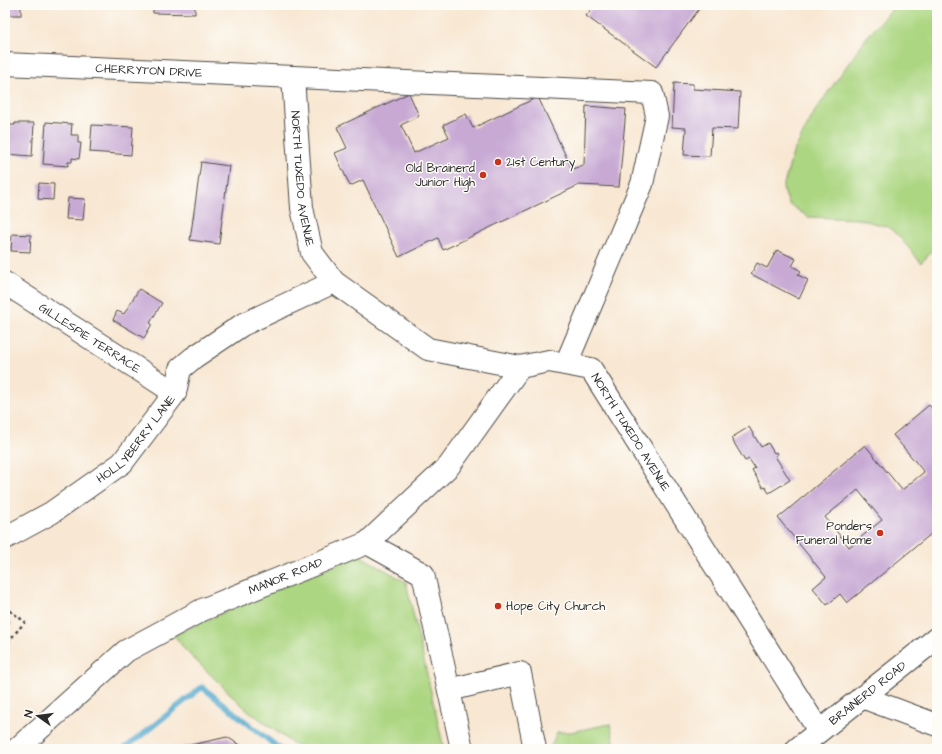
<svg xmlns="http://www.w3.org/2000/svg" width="942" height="754" viewBox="0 0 942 754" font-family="'Architects Daughter',sans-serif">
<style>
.green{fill:#acd681;stroke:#6c8056}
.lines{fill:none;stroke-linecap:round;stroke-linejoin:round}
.stream{stroke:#4fa7cc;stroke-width:5.5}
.building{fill:#c7a9d4;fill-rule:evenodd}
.minor-casing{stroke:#4a4744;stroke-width:24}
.major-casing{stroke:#4a4744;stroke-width:24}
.path{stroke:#4a4744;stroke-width:2.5;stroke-dasharray:3 3;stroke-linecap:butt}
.minor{stroke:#fff;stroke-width:22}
.major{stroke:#fff;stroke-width:22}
.poi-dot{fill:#c8321e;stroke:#fdfcf7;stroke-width:1.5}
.labels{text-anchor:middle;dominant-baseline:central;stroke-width:3;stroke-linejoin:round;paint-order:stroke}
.street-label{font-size:12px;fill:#2b2b2b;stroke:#fdfcf7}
.poi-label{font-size:12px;fill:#2b2b2b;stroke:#fdfcf7;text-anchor:start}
</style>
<rect width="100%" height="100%" fill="#fdfcf7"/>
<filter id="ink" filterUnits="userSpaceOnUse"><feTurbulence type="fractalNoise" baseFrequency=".025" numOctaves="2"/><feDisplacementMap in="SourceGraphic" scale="8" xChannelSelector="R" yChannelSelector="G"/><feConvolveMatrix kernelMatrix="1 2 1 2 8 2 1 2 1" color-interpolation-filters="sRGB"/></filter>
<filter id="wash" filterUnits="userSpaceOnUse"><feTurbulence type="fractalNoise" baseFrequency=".012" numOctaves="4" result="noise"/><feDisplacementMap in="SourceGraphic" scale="16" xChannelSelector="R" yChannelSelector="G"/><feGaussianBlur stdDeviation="0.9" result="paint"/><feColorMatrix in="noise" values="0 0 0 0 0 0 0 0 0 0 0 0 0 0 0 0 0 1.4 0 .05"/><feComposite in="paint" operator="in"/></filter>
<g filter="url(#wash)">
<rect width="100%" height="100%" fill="#f8e7d2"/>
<g class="green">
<path d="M896,5H937V246L921,263L898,235L888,227L859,219L808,217L789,204L783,188L793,153L815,111L867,37Z"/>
<path d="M359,555L406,582L444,749H300L245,708L186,651L174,635L256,598Z"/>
<path d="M610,724L616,749H550L557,732H571Z"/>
</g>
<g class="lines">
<path class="stream" d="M124,749L202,687L280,749"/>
</g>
<g id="blocks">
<g class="building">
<rect x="5" y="5" width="16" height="10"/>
<path d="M153,5H195V14L153,13Z"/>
<path d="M594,5H702L656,67L586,16Z"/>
<path d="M674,83L693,84V89L740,92L738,129L712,128L710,156L684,155L686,128L672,127Z"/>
<path d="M409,93L419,116L401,125L414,153L449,137L443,125L466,114L473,128L538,97L572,169L584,165L586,106L626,109L619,187L579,185L443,250L438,238L399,257L363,180L350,186L335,153L347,148L337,127Z"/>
<path d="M46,122L72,124L71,135H78V143H81L79,159L72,158V162H68V166L43,164Z"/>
<path d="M15,123H34L32,156L5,154V125H15Z"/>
<path d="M92,125L133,127L131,155L90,152Z"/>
<path d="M201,162L229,166L219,244L190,240Z"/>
<path d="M39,183L54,184L53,200L38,199Z"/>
<path d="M68,198L85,199L83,220L66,219Z"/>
<path d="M12,234L31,235L30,252L11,251Z"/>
<path d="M777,250L796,259L792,266L801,271L798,275L808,280L799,299L751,274L757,263L767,268Z"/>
<path d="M139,289L162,303L150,323L152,324L144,338L113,320L117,311L124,314Z"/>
<path d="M929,405L937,414V529L847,603L840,594L827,605L813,588L826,577L778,518L865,445L902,490L924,472L893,435ZM858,490L882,520L849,547L825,517Z"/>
<path d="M749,427L761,447L768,443L774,453L776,452L777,455L775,456L790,480L769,493L765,487L763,488L752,470L755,468L749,459L745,461L731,438Z"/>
<path d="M5,616L10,622L5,626Z"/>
<path d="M227,737L246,749H178V748Z"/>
</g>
</g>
</g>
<g filter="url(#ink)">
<use href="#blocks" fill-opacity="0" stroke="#4a4744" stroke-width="1"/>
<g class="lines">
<g class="minor-casing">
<g id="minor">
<path id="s1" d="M5,64L652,93L657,116L642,184L566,364"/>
<path id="s2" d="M293,77L302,208L312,253L334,282L428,349L520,367L549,361L591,369L819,731"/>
<path id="s3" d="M5,283L175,393"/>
<path id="s4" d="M5,538L51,513L122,463L175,393L180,369L193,358L242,325L334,282"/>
<path d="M367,543L423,574L462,749"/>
<path d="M449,690L520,673L535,749"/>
<path d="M862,697L937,725"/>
<path id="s5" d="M17,749L126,651L202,610L367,543L449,466L520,367"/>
</g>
</g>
<g class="major-casing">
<g id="major">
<path id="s6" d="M797,749L937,638"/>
</g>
</g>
<path class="path" d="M5,607L25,622L5,645"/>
<use href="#minor" class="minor"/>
<use href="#major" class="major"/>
</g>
</g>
<g class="poi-dot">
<circle cx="498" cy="162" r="4"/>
<circle cx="483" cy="175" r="4"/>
<circle cx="880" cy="533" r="4"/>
<circle cx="498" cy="606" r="4"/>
</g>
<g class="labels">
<g class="street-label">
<text stroke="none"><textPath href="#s1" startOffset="144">CHERRYTON DRIVE</textPath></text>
<text stroke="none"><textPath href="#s2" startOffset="102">NORTH TUXEDO AVENUE</textPath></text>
<text stroke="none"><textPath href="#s3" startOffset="101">GILLESPIE TERRACE</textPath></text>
<text stroke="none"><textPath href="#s2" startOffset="570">NORTH TUXEDO AVENUE</textPath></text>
<text stroke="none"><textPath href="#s4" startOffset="166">HOLLYBERRY LANE</textPath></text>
<text stroke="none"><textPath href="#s5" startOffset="323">MANOR ROAD</textPath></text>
<text stroke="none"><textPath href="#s6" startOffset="90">BRAINERD ROAD</textPath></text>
</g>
<g class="poi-label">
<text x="506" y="162">21st Century</text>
<text x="475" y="168" text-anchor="end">Old Brainerd<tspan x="475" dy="14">Junior High</tspan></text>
<text x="872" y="526" text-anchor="end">Ponders<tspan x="872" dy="14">Funeral Home</tspan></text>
<text x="506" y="606">Hope City Church</text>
</g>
</g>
<rect width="942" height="754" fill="none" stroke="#fdfcf7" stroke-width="20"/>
<g transform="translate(38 716) rotate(284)" stroke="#fdfcf7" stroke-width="3" paint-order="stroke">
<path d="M0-3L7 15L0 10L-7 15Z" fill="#2b2b2b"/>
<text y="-6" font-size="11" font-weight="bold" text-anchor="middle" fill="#2b2b2b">N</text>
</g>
</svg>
